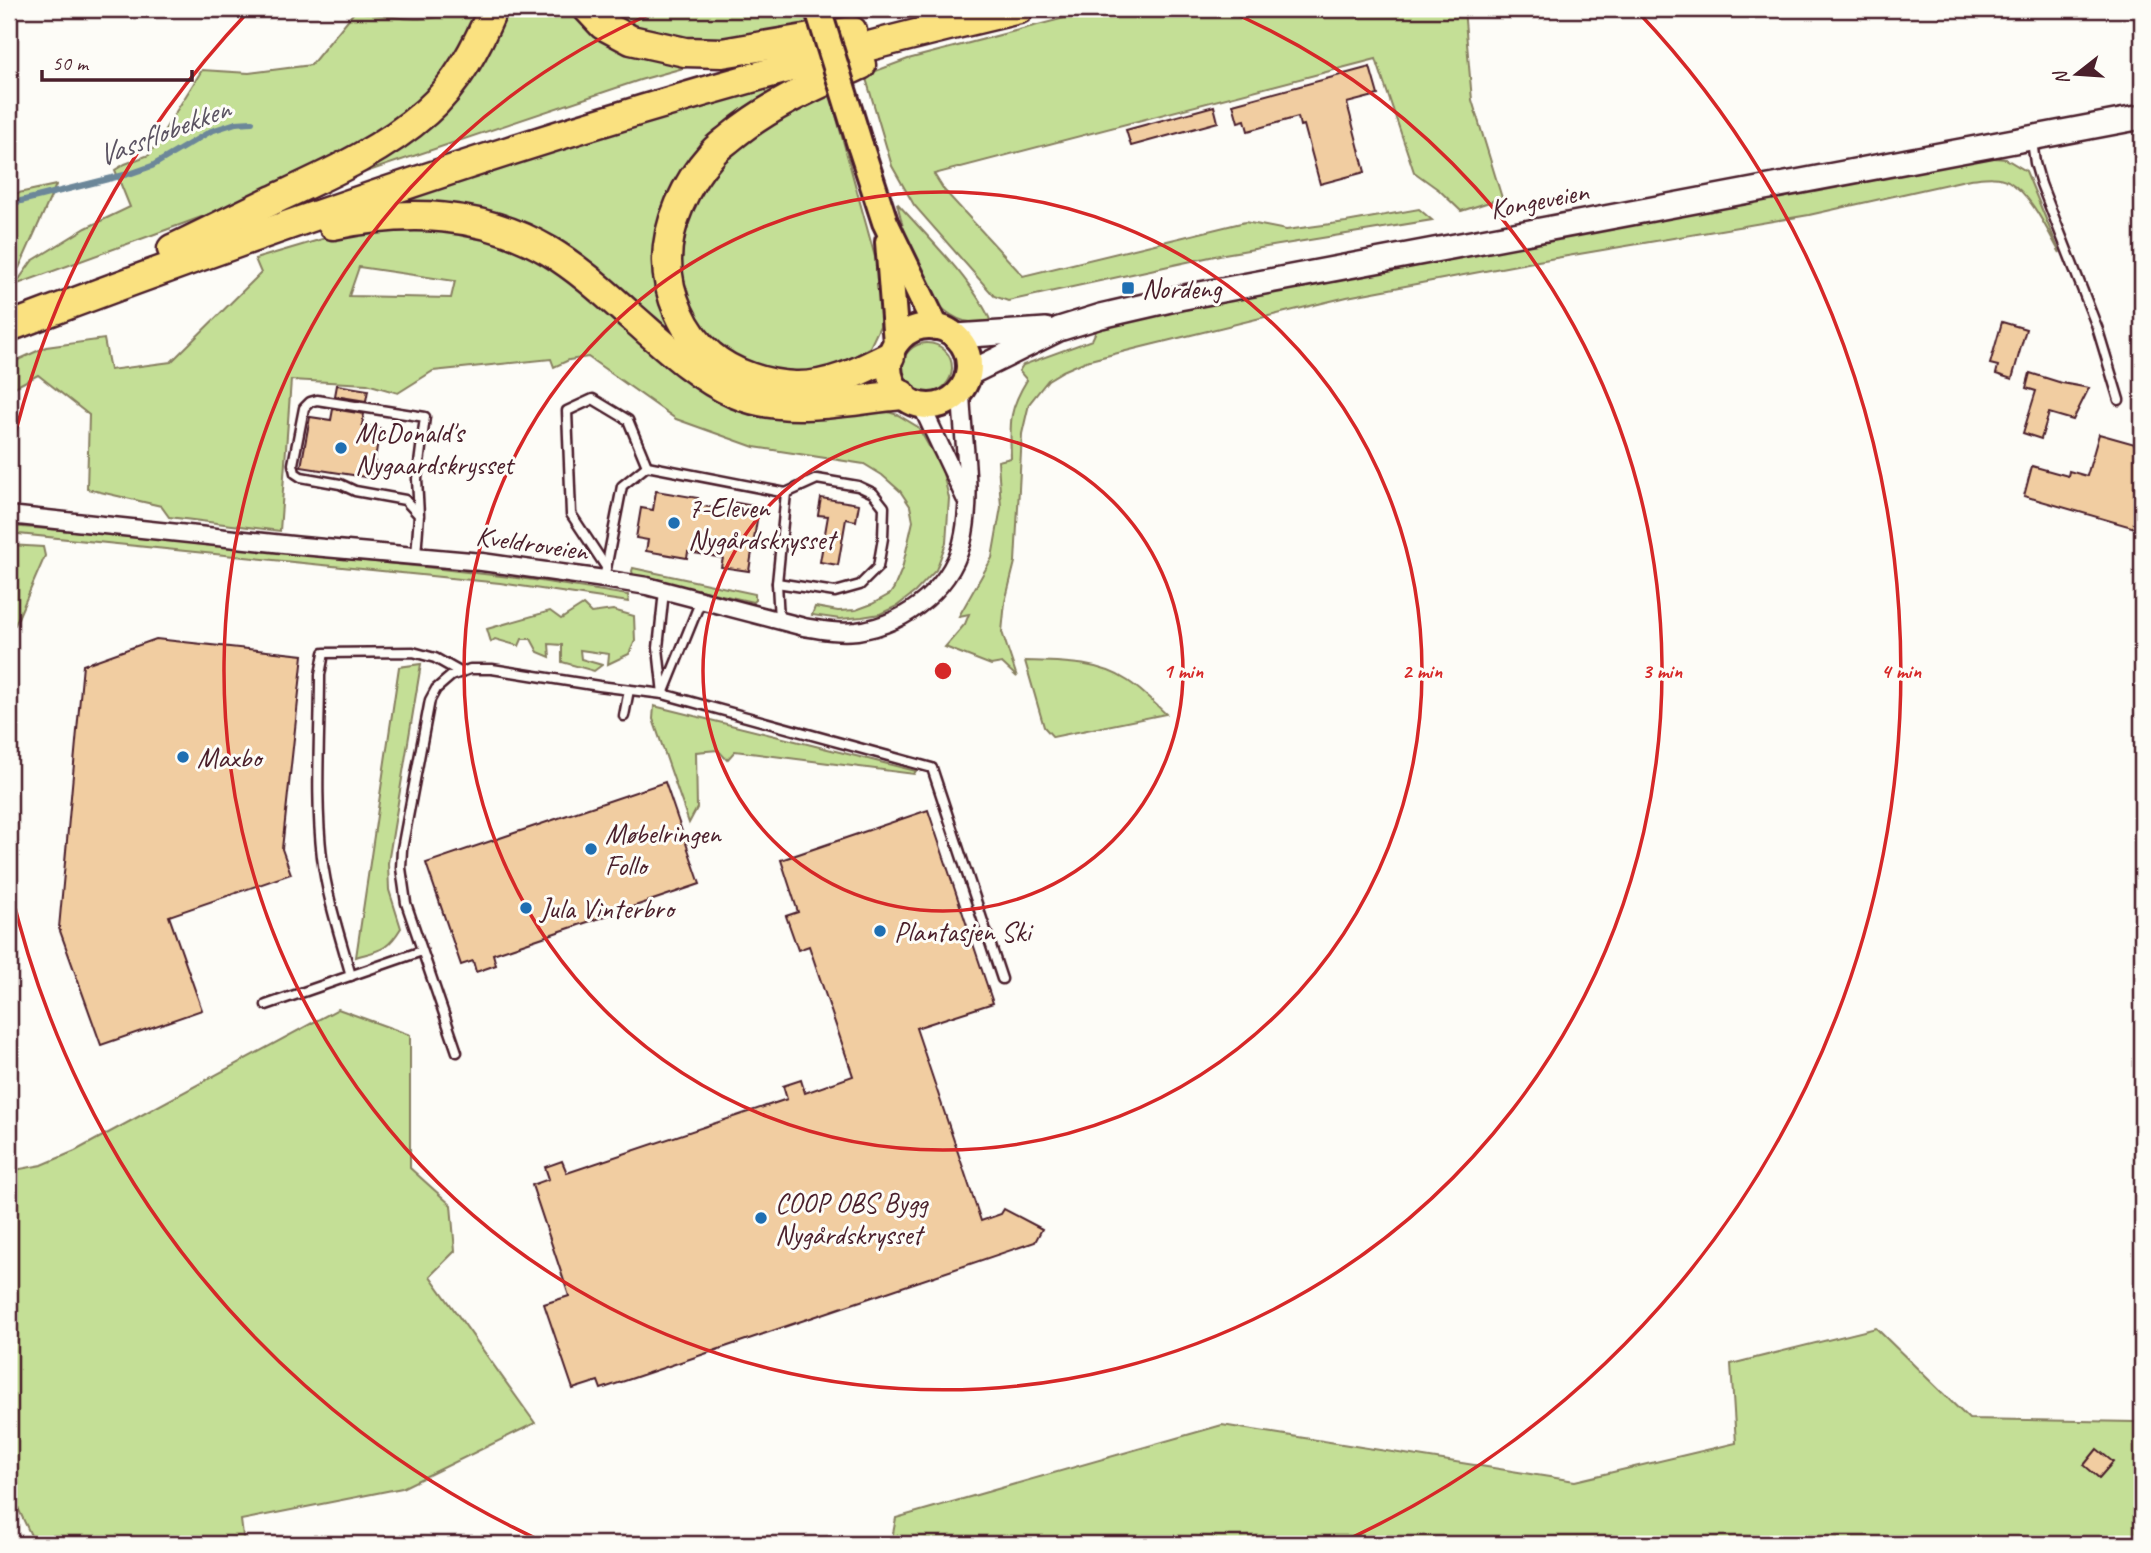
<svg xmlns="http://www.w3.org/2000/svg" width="2151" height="1553" viewBox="0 0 2151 1553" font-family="Caveat,sans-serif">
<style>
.green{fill:#c4df96;stroke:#877f60;stroke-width:2;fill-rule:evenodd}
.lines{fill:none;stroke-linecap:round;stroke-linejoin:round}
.stream{stroke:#6c8799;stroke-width:6}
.building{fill:#f1cda1;stroke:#4a1f2b;stroke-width:2}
.lane-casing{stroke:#4a1f2b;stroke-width:13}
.street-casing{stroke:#4a1f2b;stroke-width:21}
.secondary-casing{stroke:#4a1f2b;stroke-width:28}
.primary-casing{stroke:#4a1f2b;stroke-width:30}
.highway-casing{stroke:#4a1f2b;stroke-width:33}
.lane{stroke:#fdfcf7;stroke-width:8}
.street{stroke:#fdfcf7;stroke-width:16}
.secondary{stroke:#fdfcf7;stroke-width:23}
.primary{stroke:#fae180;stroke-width:24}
.highway{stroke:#fae180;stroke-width:28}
.primary-bridge-casing{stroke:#4a1f2b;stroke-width:30;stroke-linecap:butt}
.primary-bridge{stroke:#fae180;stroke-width:24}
.ring{fill:none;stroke:#d62828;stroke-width:3.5}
.poi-dot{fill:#1f6fb2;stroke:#fdfcf7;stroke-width:2.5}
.labels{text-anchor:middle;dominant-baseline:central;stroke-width:6;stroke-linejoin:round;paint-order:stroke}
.street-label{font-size:28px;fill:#4a1f2b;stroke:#fdfcf7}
.poi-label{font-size:28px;fill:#4a1f2b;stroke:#fdfcf7;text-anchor:start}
.water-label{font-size:30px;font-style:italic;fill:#5b5362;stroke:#fdfcf7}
.centre{fill:#d62828;stroke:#fdfcf7;stroke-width:3.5}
.ring-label{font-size:21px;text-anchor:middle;font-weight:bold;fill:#d62828;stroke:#fdfcf7;stroke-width:6;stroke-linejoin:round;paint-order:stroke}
</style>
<rect width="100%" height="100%" fill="#fdfcf7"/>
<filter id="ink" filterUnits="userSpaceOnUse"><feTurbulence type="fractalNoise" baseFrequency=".0143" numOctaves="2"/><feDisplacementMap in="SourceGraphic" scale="14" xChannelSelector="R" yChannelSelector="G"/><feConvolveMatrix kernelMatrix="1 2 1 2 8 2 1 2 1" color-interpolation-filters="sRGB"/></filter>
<g filter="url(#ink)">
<g class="green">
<path d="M458,9H482L440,77L408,115L381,135L237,204L15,285L32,261L86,228L130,207L115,170L125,164L149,155L202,70L249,73L311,65L355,11C386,15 431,28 458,9Z"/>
<path d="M502,9H570L590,30L632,55L705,62L640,80L336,182L384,156Z"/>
<path d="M603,9H803L807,23L755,39L708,43L635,30Z"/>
<path d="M1099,9H1464L1472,100L1502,198L1461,211L1439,190L1414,172L1376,59L934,174L944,190L1023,276L1245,222L1286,230L1346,222L1419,209L1432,220L1224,254L1008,301L994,296L914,205L892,166L865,75L908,59Z"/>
<path d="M820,69L676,188L685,342L676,347L546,245L359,214L392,200Z"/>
<path d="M828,86L883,286L880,326L870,347L845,362L818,371L793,377L747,368L711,344L682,292L676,239L714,163Z"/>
<path d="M1982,157L2006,159L2026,171L2060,253C2047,230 2032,195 2008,181C1997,175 1982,178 1970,179L1809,215L1538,261L1347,297L1142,347L1086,361L1063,371L1048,380L1029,404L1022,434L1015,562L1005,602L1002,632L1017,677L1002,663L991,665L945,647L965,624L969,614L959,616L992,558L1001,507L998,461L1011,458C1010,423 1008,411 1027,380L1019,371L1023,365L1092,340L1097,329L1188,309L1454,257Z"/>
<path d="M56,185L19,268L9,272V195Z"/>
<path d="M897,203C927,236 974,282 991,322C982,322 972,323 964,321C921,308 906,240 897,203Z"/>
<path d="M420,228L460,232L490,239L535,259L568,276L689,382L730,408L760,415L789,418L888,412L898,415L918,427L942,469L949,498L946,543L936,570L915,592L897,606L880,614L862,617L840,619L812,615L815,607L838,611L856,610L872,604L890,594L894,588L902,569L913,521L910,506L900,491L882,475L864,464L754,447L676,419L588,357L569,360L554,367L551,359L433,371L398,393L367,384L291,380L280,531L169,517L161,506L87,489L89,415L38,375L9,390V364L46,347L104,339L110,370L171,362L261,273L255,259L329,237ZM359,267L455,281L451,298L349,296Z"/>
<circle cx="927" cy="368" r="25"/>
<path d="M9,526L73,531L424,567L534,580L628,595L629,602L500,583L9,533Z"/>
<path d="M9,545L43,547L45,556L15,625H9Z"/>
<path d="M633,568L755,594V600L753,602L633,575L632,571Z"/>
<path d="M583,605L591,613L613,610L634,616L635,641L629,654L608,664L609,654L580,650L581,659L602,665L594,671L562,662V645L549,644L550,657L538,652L531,639H522L519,646L495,639L491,642L487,629L550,611L561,619Z"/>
<path d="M1025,661C1060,662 1098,661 1128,681C1142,690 1154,703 1166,714L1053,737L1044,727Z"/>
<path d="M421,664L388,863L389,890L401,928C387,951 380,950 356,957L399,667Z"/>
<path d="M654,706L916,771L914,774L735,751L727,760L718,750L696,752L697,808L689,823L653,719Z"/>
<path d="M338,1009L410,1035V1168L451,1205L455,1251L430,1276L535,1423L402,1488L241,1520L244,1544H35L18,1508L9,1499V1171L42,1165L75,1151Z"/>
<path d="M1876,1328L1969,1419L2135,1422L2142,1430V1544H891L896,1518L1222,1425L1575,1481L1736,1443L1731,1364Z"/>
</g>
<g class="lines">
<path class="stream" d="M9,204L132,173L152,166L211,131L236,123L252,122"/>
</g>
<g class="building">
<path d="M1370,67L1378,95L1347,103L1365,172L1320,184L1304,125L1300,126L1298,117L1248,131L1245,120L1238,122L1233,104Z"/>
<path d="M1214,106L1218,122L1131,146L1126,130Z"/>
<path d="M2002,322L2026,329L2012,379L1996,374L1998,366L1990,364Z"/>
<path d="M2030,373L2062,383L2089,388L2073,420L2049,413L2041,439L2023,433L2036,391L2026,388Z"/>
<path d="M337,385L368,390L366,401L335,396Z"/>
<path d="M333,409L364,414L362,425L380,428L372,478L301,467L310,417L331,420Z"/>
<path d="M2099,434L2142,446V530L2024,496L2032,466L2068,476L2069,471L2087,476Z"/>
<path d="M656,491L698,498L697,505L731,511L732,502L759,507L749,571L721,567L723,558L688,552L687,558L646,551L648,540L636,538L641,508L653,510Z"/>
<path d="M821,498L859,504L856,521L846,519L838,565L820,562L828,516L818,515Z"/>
<path d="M156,639L303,655L282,849L291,874L169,916L202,1010L101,1045L59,928L83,665Z"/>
<path d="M665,782L700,884L493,954L496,965L476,972L473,961L461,965L426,863Z"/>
<path d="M928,810L993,1003L916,1028L981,1221L1001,1214L1004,1209L1042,1229L1035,1242L601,1389L598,1381L573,1389L544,1304L569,1296L532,1185L549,1179L545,1167L562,1161L567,1173L787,1099L783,1086L801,1080L805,1093L853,1076L809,946L798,950L786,916L798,912L781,860Z"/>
<path d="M2097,1449L2113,1462L2099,1478L2084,1465Z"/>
</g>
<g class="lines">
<g class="lane-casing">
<g id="lane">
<path d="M2032,141L2035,163L2041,184L2097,327L2119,400"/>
<path d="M416,556L419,515L417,479L425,417L317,400L310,402L304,408L293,464L295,473L301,477L340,484L355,491L405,500L419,515"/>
<path d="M606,567L571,514L567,411L593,399L628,420L647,466"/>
<path d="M604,579L622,486L647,466L786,493L777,583L779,620"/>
<path d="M777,583L835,592L860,585L878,567L883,538L884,507L873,493L858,486L817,479L786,493"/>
<path d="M664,591L658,648L663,694L701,600"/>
<path d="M624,716L629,690"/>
<path d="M351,976C340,936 327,898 322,857C315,797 320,735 320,675L324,653L413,652L435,658L460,672"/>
<path d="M266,1005L422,951"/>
<path d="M457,1052L406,903L401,868L402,849L430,700L436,689L451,676L470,669H492L599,686L663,694L932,768L1002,979"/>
</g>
</g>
<g class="street-casing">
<g id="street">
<path d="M921,405L965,498"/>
<path d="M9,515L302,546L482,562L604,579L647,586L804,627C822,630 839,633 857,631C908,624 955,585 964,534C973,486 962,438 961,390"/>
</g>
</g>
<g class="secondary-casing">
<g id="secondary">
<path d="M956,336L1046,330"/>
<path d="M968,374L1059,329L1101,316L1179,298L2142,117"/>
</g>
</g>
<g class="primary-casing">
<g id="primary">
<path d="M860,145L885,222L936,327"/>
<path d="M888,242L896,343"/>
<circle cx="929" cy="366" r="40"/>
</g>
</g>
<g class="highway-casing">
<g id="highway">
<path d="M588,9L603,25L631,40L685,52L722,53L852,31"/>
<path d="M861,65C816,85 769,105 731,137C724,143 716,148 711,155C686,183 667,223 667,261C667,294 684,334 710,355C732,374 766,385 795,386C829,387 860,371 890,356"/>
<path d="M333,225C407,210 481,211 549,251C579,269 605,293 632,317C662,343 697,377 734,393C787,416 846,400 902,395"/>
<path d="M172,249C206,233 239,216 273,200C327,175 382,151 426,112C457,85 477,46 493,9"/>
<path d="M9,327C339,202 675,89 1019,9"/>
</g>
</g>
<use href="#lane" class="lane"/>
<use href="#street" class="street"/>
<use href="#secondary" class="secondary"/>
<use href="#primary" class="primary"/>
<use href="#highway" class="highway"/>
<g class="primary-bridge-casing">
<path id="primary-bridge" d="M818,9L860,145"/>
</g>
<use href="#primary-bridge" class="primary-bridge"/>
</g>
</g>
<g class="ring">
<circle cx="943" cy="671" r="240"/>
<circle cx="943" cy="671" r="479"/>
<path d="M1224 9A719 719 0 1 1 662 9"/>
<path d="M546 1543A958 958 0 0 1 10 887M10 455A958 958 0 0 1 248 12M1638 12A958 958 0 0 1 1340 1543"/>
</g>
<g class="poi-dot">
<rect x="1121" y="281" width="14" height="14" rx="3.5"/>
<circle cx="341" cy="448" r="7"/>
<circle cx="674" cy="523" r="7"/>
<circle cx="183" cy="757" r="7"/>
<circle cx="591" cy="849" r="7"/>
<circle cx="526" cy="908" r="7"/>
<circle cx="880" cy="931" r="7"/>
<circle cx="761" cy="1218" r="7"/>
</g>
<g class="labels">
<g class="street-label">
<text transform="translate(1539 200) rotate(-11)">Kongeveien</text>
<text transform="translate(532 543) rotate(8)">Kveldroveien</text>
</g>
<g class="poi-label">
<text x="1142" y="288">Nordeng</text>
<text x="355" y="432">McDonald's<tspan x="355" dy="32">Nygaardskrysset</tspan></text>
<text x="688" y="507">7-Eleven<tspan x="688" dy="32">Nygårdskrysset</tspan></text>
<text x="197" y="757">Maxbo</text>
<text x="605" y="833">Møbelringen<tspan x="605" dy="32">Follo</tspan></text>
<text x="540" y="908">Jula Vinterbro</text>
<text x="894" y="931">Plantasjen Ski</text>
<text x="775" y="1202">COOP OBS Bygg<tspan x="775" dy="32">Nygårdskrysset</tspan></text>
</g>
<g class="water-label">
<text transform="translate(163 132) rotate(-21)">Vassflobekken</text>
</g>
</g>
<circle cx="943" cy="671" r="10" class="centre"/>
<g class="ring-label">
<text x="1183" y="678">1 min</text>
<text x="1422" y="678">2 min</text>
<text x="1662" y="678">3 min</text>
<text x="1901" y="678">4 min</text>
</g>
<rect width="2151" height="1553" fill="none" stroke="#fdfcf7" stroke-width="35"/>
<rect x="18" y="18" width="2116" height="1518" fill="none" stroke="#4a1f2b" stroke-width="2.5" filter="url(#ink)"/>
<g transform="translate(2077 74) rotate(253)" stroke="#fdfcf7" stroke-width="5" paint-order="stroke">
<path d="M0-5L12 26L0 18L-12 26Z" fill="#4a1f2b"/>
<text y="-10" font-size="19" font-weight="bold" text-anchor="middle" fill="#4a1f2b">N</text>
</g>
<path d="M42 70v10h150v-10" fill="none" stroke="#4a1f2b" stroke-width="3.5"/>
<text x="52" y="70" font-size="21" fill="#4a1f2b" stroke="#fdfcf7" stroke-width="5" paint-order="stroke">50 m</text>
</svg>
